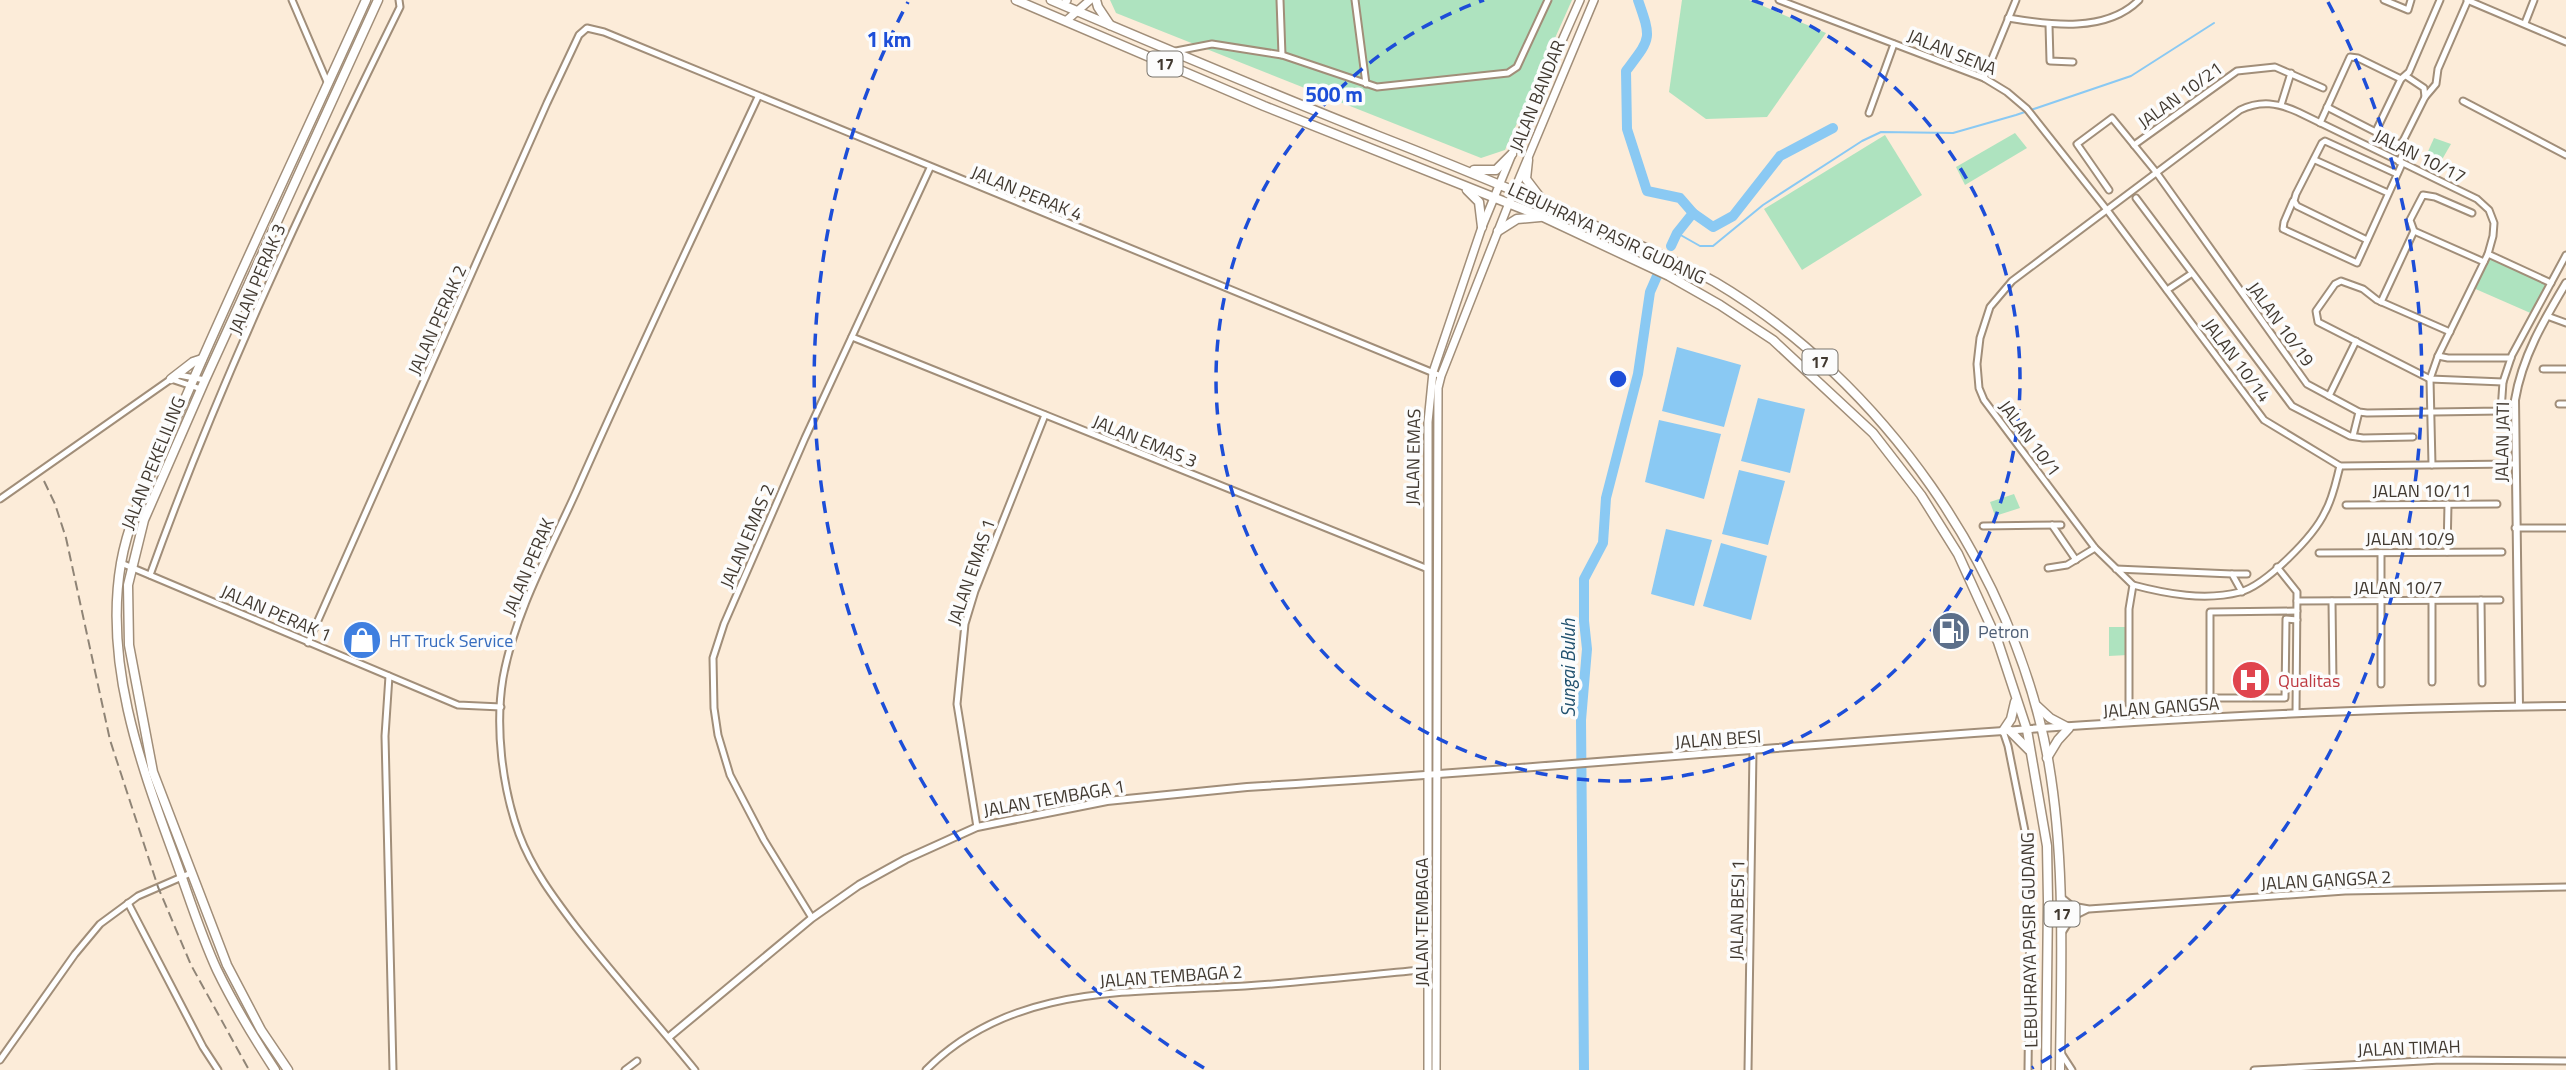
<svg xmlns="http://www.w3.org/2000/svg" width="2566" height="1070" viewBox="0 0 2566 1070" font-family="'Titillium Web',sans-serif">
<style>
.green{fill:#aee3bf}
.water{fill:#8ac9f3}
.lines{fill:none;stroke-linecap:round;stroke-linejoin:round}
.stream{stroke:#8ac9f3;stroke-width:2}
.river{stroke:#8ac9f3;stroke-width:10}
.minor-casing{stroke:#a18e79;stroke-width:9}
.tertiary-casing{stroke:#a18e79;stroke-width:10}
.secondary-casing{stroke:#a18e79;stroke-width:10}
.primary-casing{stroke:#a18e79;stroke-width:11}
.minor{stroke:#fff;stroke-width:5}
.tertiary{stroke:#fff;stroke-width:6}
.secondary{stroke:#fff;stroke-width:7}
.primary{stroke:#fff;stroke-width:8}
.rail{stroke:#8f8476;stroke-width:2;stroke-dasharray:10 5;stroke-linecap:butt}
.ring{fill:none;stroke:#1d4ed8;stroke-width:3.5;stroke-dasharray:12 9}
.labels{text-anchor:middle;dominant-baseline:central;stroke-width:7;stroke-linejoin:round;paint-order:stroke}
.shield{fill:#fcfcfc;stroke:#79746d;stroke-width:2}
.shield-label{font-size:16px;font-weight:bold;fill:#413930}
.street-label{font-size:18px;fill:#413930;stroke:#fcfcfc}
.service-label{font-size:18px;fill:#4e5e75;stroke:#fcfcfc;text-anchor:start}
.shop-label{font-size:18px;fill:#366cbe;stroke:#fcfcfc;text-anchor:start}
.health-label{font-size:18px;fill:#be3a42;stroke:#fcfcfc;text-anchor:start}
.water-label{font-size:19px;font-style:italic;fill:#21516e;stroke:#fcfcfc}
.centre{fill:#1d4ed8;stroke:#fcfcfc;stroke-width:3.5}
.ring-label{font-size:21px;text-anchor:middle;font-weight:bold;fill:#1d4ed8;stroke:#fcfcfc;stroke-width:7;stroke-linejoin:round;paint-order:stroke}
</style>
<rect width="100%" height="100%" fill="#fcecd9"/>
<g class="green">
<path d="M1110,0H1572L1505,150L1481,158L1116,13Z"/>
<path d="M1682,0H1749L1826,33L1767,117L1706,119L1669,92Z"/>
<path d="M2015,133L2027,148L1965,185L1956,167Z"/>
<path d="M1885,135L1922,195L1802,270L1764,209Z"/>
<path d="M2434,138L2451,144L2440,163L2426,156Z"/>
<path d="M2488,254L2551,283L2535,315L2471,287Z"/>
<path d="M2014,494L2020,508L1995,516L1990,502Z"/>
<path d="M2109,627H2129L2128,655L2109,656Z"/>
</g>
<g class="water">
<path d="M1677,347L1741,365L1724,427L1662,411Z"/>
<path d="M1758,398L1805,409L1790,473L1741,461Z"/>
<path d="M1659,420L1721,434L1704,499L1645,482Z"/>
<path d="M1739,470L1785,481L1768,545L1722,534Z"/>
<path d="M1666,529L1712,540L1694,606L1651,594Z"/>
<path d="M1721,543L1767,556L1751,620L1703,606Z"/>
</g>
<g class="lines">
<path class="stream" d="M1677,233L1700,246H1713L1763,205L1862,141L1881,132L1953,133L2016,115L2131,76L2214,23"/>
<g class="river">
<path d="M1638,0C1652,40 1651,38 1626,71L1627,129L1647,191L1680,198L1693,213L1677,233L1671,246"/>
<path d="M1693,213L1713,227L1733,216L1780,156L1833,128"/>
<path d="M1584,1070L1581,720L1587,649L1584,621V579L1603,543L1606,498L1638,374L1650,292L1657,276"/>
</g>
<g class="minor-casing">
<g id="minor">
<path d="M292,0L328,84"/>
<path d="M1280,0L1282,55"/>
<path d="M1355,0L1366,84"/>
<path d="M1779,0L1984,78L2007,92L2027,109L2107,210L2264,420L2340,466L2514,464"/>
<path d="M2384,0L2408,10L2411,0"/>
<path d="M2467,0L2566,42"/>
<path d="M2008,18C2050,25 2106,33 2139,0"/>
<path d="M2525,23L2534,0"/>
<path d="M2049,25L2050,61L2073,62"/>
<path d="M1176,51L1212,44L1282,55L1377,87L1508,73L1517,67L1548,0"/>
<path d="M2406,76L2424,88L2425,97"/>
<path d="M1984,78L2016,0"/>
<path d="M2463,101L2566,155"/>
<path d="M2281,105L2291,73"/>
<path d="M2327,107L2401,145"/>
<path d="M1869,113L1894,44"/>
<path d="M2320,123L2350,57L2358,58L2401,79"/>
<path d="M2376,131L2401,79L2409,72L2440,0"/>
<path d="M2134,145L2237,71L2275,67L2323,88"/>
<path d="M2315,160L2388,193"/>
<path d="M2399,162L2405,149L2401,145L2425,97L2436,84L2438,69L2468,0"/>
<path d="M2109,190L2077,144L2112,118L2156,172L2307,384L2359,412L2367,413L2501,411L2503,382L2512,355L2566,255"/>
<path d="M2136,198L2292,406L2350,436L2363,438L2413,437"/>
<path d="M2293,201L2284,222L2283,229L2357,263L2402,164"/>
<path d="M2414,231L2484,262"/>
<path d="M2367,240L2297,206L2294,201L2296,194L2322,143L2325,141L2397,174"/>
<path d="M2488,254L2551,283"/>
<path d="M2167,290L2191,274"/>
<path d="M2381,302L2414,231L2410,220L2423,195L2435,197L2472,213"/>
<path d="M2547,316L2566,323"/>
<path d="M2450,332L2377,300L2363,289L2341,281L2335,284L2316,311L2318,322L2430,379L2503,382"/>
<path d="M852,337L1428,569"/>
<path d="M2438,356L2448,358H2511"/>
<path d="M2543,369H2566"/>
<path d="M171,379L201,389"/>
<path d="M2329,396L2356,341"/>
<path d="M2559,404H2566"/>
<path d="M2353,436L2359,412"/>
<path d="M0,499L171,379L179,375L205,380"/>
<path d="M2346,505L2497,504"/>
<path d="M2052,525L2076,560"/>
<path d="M1983,526L2061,525"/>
<path d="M2515,528H2566"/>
<path d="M2447,552L2448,504"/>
<path d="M2319,553L2502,552"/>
<path d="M2381,553V684"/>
<path d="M121,563L458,705L501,707"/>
<path d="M2277,567L2297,592L2296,712"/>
<path d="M2048,568L2067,565L2095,548"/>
<path d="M2116,569L2232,574L2242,592"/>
<path d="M2232,574H2247"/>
<path d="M150,575C220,380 309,192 400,7L399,0"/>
<path d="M2133,585C2167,594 2205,601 2240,592C2266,585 2314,536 2325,512C2333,498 2336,481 2340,466"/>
<path d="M2481,600L2482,683"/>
<path d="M2297,601L2500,600"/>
<path d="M2332,601L2333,683"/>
<path d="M2432,601V682"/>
<path d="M2297,620L2286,619L2285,698H2210V612L2297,611"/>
<path d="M308,643L547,103L579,35L587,28L604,32L1441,376"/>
<path d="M389,676L385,736L393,1070"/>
<path d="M2129,704V609L2133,585L2095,548L1984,400L1979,388L1977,364L1980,338L1990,307L2012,281L2240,110C2261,100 2278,103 2298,112L2477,199L2489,210L2494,223L2493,236L2488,254L2438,356L2430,379L2432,465"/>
<path d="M2003,731L2008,746L2025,831L2030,910L2028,1070"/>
<path d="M977,827L957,704L965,624L975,591L1045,415"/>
<path d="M2062,898L2072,906L2089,909L2345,891L2566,887"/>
<path d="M128,903L203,1047L218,1070"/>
<path d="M812,918L764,840L730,775L718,735L714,708L713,658L724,624L805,438L930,168"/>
<path d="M2063,931L2072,917L2086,910"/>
<path d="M2061,1053L2072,1070"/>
<path d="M0,1060L75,954L100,924L138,896L191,873"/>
<path d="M625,1070L637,1061"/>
<path d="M695,1070C656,1022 614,976 576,927C554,898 532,869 519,834C502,787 495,727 503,678C515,612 550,550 577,490C635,358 697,228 758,97"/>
<path d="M926,1070C1012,983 1132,993 1245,986C1307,982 1368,975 1430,969"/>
<path d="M1748,1070L1753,751"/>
<path d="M2254,1070L2441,1060L2566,1061"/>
</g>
</g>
<g class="tertiary-casing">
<g id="tertiary">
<path d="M2519,706L2515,400C2522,357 2544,320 2566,283"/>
<path d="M669,1037L812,918L859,885L906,859L977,827L1107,801L1247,787C1686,761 2125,709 2566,706"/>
</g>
</g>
<g class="secondary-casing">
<g id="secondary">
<path d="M1066,0H1067"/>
<path d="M1067,20L1090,0"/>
<path d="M1428,1070V422L1433,372L1482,227L1512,154L1580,0"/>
<path d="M1436,1070L1438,388L1441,376L1509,203L1594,0"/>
</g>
</g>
<g class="primary-casing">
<g id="primary">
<path d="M1016,0L1264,106L1543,217L1669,276L1720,305L1773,340L1873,433L1921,495L1958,554L1998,642L2027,730L2047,846L2048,901L2046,1070"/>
<path d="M1051,0C1159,46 1267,92 1376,135C1448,163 1518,192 1589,223C1631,242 1674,259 1715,282C1882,381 2013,568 2048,759C2066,862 2061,966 2060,1070"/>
<path d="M1096,0L1098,7L1110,25"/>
<path d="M1528,160L1526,179L1542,200"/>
<path d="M1474,170H1496L1512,154"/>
<path d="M1467,190L1479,202L1482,227"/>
<path d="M1498,231L1517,219L1540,217"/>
<path d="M171,379L193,362L202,359"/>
<path d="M2037,706L2050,718L2069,728L2058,740L2047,758"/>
<path d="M2003,731L2011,719L2015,702"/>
<path d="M2010,731L2029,750"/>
<path d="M275,1070C254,1038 234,1005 217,970C199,931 187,890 172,850C139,760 104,661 121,563C131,505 168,440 191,385C247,256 308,129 366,0"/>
<path d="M288,1070L261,1030L227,965L153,772L129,645L128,585L144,520L205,380L378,0"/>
</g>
</g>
<use href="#minor" class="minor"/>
<use href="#tertiary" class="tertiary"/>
<use href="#secondary" class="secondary"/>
<use href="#primary" class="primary"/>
<path class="rail" d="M44,481L55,504L66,538L110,740L158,887L191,965L249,1070"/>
</g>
<g class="ring">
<path d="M1752 0A402 402 0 1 1 1484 0"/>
<path d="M1204 1068A804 804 0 0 1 908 2M2328 2A804 804 0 0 1 2032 1068"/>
</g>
<defs>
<g id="fuel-disc" transform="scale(2.0125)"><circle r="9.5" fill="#5c6f8a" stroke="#fcfcfc"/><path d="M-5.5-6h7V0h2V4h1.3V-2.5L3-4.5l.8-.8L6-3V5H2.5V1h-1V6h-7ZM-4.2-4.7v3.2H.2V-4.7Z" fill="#fff"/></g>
<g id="shop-disc" transform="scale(2.0125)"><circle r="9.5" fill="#3f7fe0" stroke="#fcfcfc"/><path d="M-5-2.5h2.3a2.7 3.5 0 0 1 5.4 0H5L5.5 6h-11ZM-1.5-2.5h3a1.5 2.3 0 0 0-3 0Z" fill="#fff"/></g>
<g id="hospital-disc" transform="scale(2.0125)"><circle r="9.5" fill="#e0444e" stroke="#fcfcfc"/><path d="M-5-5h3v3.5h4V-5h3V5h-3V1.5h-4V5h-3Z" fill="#fff"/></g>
</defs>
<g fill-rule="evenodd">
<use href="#fuel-disc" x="1951" y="631"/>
<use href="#shop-disc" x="362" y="640"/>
<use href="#hospital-disc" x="2251" y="680"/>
</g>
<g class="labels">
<g class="shield">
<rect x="1147.5" y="51.5" width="35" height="25" rx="5"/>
<rect x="1802.5" y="349.5" width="35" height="25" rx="5"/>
<rect x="2044.5" y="901.5" width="35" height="25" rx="5"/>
</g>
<g class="shield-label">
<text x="1165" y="64">17</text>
<text x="1820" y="362">17</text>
<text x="2062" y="914">17</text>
</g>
<g class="street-label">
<text transform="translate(1952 52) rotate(22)">JALAN SENA</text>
<text transform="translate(2180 95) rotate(-36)">JALAN 10/21</text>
<text transform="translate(1537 96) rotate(-68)">JALAN BANDAR</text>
<text transform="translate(2420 156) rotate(26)">JALAN 10/17</text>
<text transform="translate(1027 193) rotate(22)">JALAN PERAK 4</text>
<text transform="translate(1607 233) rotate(25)">LEBUHRAYA PASIR GUDANG</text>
<text transform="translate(257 279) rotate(-67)">JALAN PERAK 3</text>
<text transform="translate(437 320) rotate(-66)">JALAN PERAK 2</text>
<text transform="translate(2281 324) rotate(54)">JALAN 10/19</text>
<text transform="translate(2237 360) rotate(53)">JALAN 10/14</text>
<text transform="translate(2030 438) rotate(53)">JALAN 10/1</text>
<text transform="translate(1145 441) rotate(22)">JALAN EMAS 3</text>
<text transform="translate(2502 442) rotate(-89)">JALAN JATI</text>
<text transform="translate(1413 457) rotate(-89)">JALAN EMAS</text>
<text transform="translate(153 463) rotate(-68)">JALAN PEKELILING</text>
<text x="2422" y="490">JALAN 10/11</text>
<text transform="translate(747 536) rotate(-67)">JALAN EMAS 2</text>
<text x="2410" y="538">JALAN 10/9</text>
<text transform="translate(528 567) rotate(-67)">JALAN PERAK</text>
<text transform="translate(971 572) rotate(-71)">JALAN EMAS 1</text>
<text x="2398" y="587">JALAN 10/7</text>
<text transform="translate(276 613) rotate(23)">JALAN PERAK 1</text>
<text transform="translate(2161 707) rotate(-4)">JALAN GANGSA</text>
<text transform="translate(1718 739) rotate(-4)">JALAN BESI</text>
<text transform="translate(1054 798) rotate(-10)">JALAN TEMBAGA 1</text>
<text transform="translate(2326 880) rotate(-3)">JALAN GANGSA 2</text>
<text transform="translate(1737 910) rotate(-89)">JALAN BESI 1</text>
<text transform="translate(1421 922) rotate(-90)">JALAN TEMBAGA</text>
<text transform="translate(2029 940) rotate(-91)">LEBUHRAYA PASIR GUDANG</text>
<text transform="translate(1171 976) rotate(-4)">JALAN TEMBAGA 2</text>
<text transform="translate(2409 1048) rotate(-2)">JALAN TIMAH</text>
</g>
<g class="service-label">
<text x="1978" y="631">Petron</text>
</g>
<g class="shop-label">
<text x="389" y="640">HT Truck Service</text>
</g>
<g class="health-label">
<text x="2278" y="680">Qualitas</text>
</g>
<g class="water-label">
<text transform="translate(1567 668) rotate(-90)">Sungai Buluh</text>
</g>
</g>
<circle cx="1618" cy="379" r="10" class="centre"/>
<g class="ring-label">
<text x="889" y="47">1 km</text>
<text x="1334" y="102">500 m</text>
</g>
</svg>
